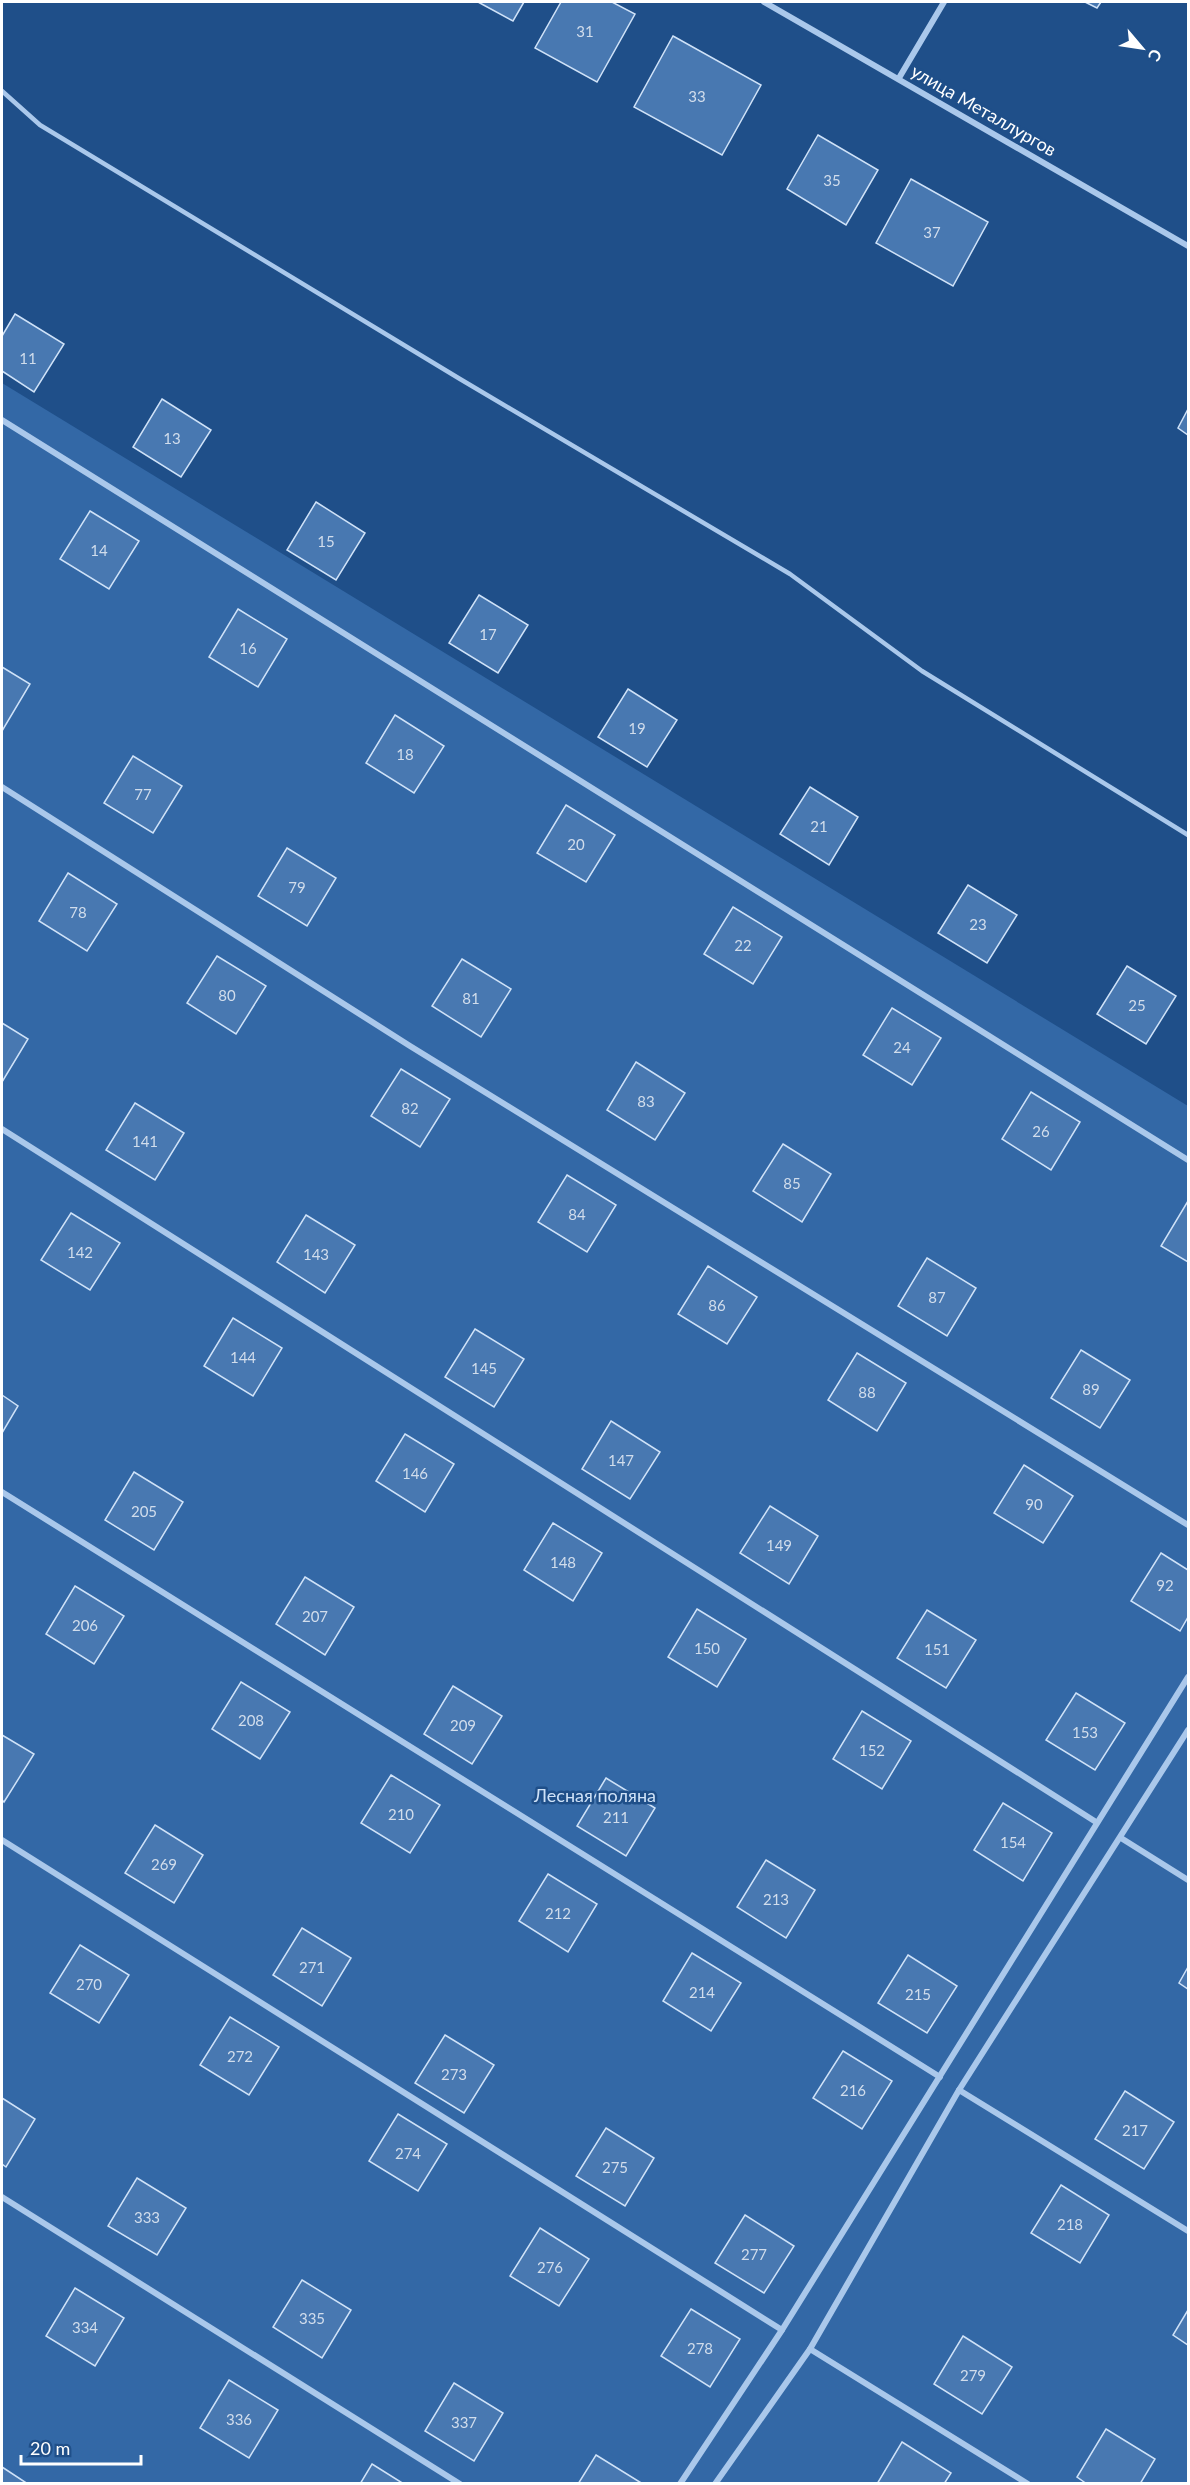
<svg xmlns="http://www.w3.org/2000/svg" width="1190" height="2485" viewBox="0 0 1190 2485" font-family="Lato,sans-serif">
<style>
.green{fill:#3368a6}
.building{fill:#4878b1;stroke:#cfe2f8;stroke-width:1.5}
.lines{fill:none;stroke-linecap:round;stroke-linejoin:round}
.lane{stroke:#aac8eb;stroke-width:4.5}
.street{stroke:#aac8eb;stroke-width:6}
.labels{text-anchor:middle;dominant-baseline:central;stroke-width:5;stroke-linejoin:round;paint-order:stroke}
.number-label{font-size:15px;fill:#d1ddec}
.street-label{font-size:18px;fill:#fff;stroke:#1f4f89}
.park-label{font-size:18px;fill:#cfe2f8;stroke:#1f4f89}
</style>
<rect width="100%" height="100%" fill="#1f4f89"/>
<path class="green" d="M2,383L1188,1106V2483H2Z"/>
<g class="building">
<path d="M478,2H524L513,21Z"/>
<path d="M561,2H612L635,14L597,82L535,48Z"/>
<path d="M1085,2H1101L1097,8Z"/>
<path d="M673,36L761,85L722,155L634,107Z"/>
<path d="M818,135L878,170L846,225L787,189Z"/>
<path d="M911,179L988,222L953,286L876,243Z"/>
<path d="M15,314L64,344L34,392L2,371V336Z"/>
<path d="M162,399L211,430L181,477L133,447Z"/>
<path d="M1188,409V435L1178,428Z"/>
<path d="M316,502L365,533L336,580L287,550Z"/>
<path d="M90,511L139,541L109,589L60,559Z"/>
<path d="M479,595L528,625L498,673L449,643Z"/>
<path d="M238,609L287,639L258,687L209,657Z"/>
<path d="M2,667L30,684L2,731Z"/>
<path d="M628,689L677,720L647,767L598,737Z"/>
<path d="M395,715L444,746L414,793L366,763Z"/>
<path d="M133,756L182,786L153,833L104,803Z"/>
<path d="M810,787L858,817L829,865L780,834Z"/>
<path d="M566,805L615,835L586,882L537,853Z"/>
<path d="M287,848L336,878L307,926L258,896Z"/>
<path d="M68,873L117,904L87,951L39,921Z"/>
<path d="M968,885L1017,915L987,963L938,933Z"/>
<path d="M733,907L782,937L753,984L704,954Z"/>
<path d="M217,956L266,986L236,1034L187,1003Z"/>
<path d="M462,959L511,989L481,1037L432,1006Z"/>
<path d="M1127,966L1176,996L1146,1044L1097,1014Z"/>
<path d="M892,1008L941,1038L912,1085L863,1055Z"/>
<path d="M2,1023L28,1039L2,1082Z"/>
<path d="M636,1062L685,1093L655,1140L607,1110Z"/>
<path d="M401,1069L450,1099L420,1147L371,1116Z"/>
<path d="M1031,1092L1080,1122L1051,1170L1002,1139Z"/>
<path d="M135,1103L184,1133L155,1180L106,1150Z"/>
<path d="M783,1144L831,1174L802,1222L753,1191Z"/>
<path d="M567,1175L616,1205L587,1252L538,1222Z"/>
<path d="M1188,1201V1262L1161,1246Z"/>
<path d="M71,1213L120,1243L90,1290L41,1260Z"/>
<path d="M306,1215L355,1245L325,1293L277,1262Z"/>
<path d="M927,1258L976,1288L947,1336L898,1306Z"/>
<path d="M708,1266L757,1297L727,1344L678,1314Z"/>
<path d="M233,1318L282,1348L253,1396L204,1366Z"/>
<path d="M475,1329L524,1359L494,1407L445,1377Z"/>
<path d="M1081,1350L1130,1380L1100,1428L1051,1398Z"/>
<path d="M857,1353L906,1383L877,1431L828,1400Z"/>
<path d="M2,1395L18,1406L2,1433Z"/>
<path d="M611,1421L660,1452L630,1499L582,1469Z"/>
<path d="M405,1434L454,1464L425,1512L376,1481Z"/>
<path d="M1024,1465L1073,1496L1043,1543L994,1513Z"/>
<path d="M134,1472L183,1502L154,1550L105,1520Z"/>
<path d="M770,1506L818,1536L789,1584L740,1553Z"/>
<path d="M553,1523L602,1553L573,1601L524,1570Z"/>
<path d="M1161,1553L1188,1570V1617L1180,1631L1131,1601Z"/>
<path d="M305,1577L354,1607L325,1655L276,1624Z"/>
<path d="M75,1586L124,1616L94,1664L46,1634Z"/>
<path d="M697,1609L746,1639L717,1687L668,1657Z"/>
<path d="M927,1610L976,1640L946,1688L897,1658Z"/>
<path d="M241,1682L290,1712L260,1759L212,1729Z"/>
<path d="M453,1686L502,1716L472,1764L424,1734Z"/>
<path d="M1076,1693L1125,1723L1095,1770L1046,1740Z"/>
<path d="M862,1711L911,1741L882,1789L833,1759Z"/>
<path d="M2,1735L34,1754L4,1802L2,1800Z"/>
<path d="M391,1775L440,1805L410,1853L361,1823Z"/>
<path d="M606,1778L655,1808L626,1856L577,1826Z"/>
<path d="M1003,1803L1052,1833L1023,1881L974,1850Z"/>
<path d="M155,1825L203,1855L174,1903L125,1873Z"/>
<path d="M766,1860L815,1890L786,1938L737,1907Z"/>
<path d="M548,1874L597,1904L568,1952L519,1921Z"/>
<path d="M302,1928L351,1958L322,2006L273,1975Z"/>
<path d="M80,1945L129,1975L99,2023L50,1993Z"/>
<path d="M692,1953L741,1983L711,2031L663,2001Z"/>
<path d="M908,1955L957,1986L927,2033L878,2003Z"/>
<path d="M1188,1967V1989L1179,1983Z"/>
<path d="M230,2017L279,2047L249,2095L200,2065Z"/>
<path d="M445,2035L494,2065L464,2113L415,2083Z"/>
<path d="M843,2051L892,2081L862,2129L813,2098Z"/>
<path d="M1125,2091L1174,2122L1144,2169L1095,2139Z"/>
<path d="M2,2098L35,2119L6,2167L2,2164Z"/>
<path d="M398,2114L447,2144L418,2191L369,2161Z"/>
<path d="M606,2128L654,2158L625,2206L576,2176Z"/>
<path d="M137,2178L186,2208L157,2255L108,2226Z"/>
<path d="M1061,2185L1109,2215L1080,2263L1031,2233Z"/>
<path d="M745,2215L794,2246L764,2293L715,2263Z"/>
<path d="M540,2228L589,2259L559,2306L510,2276Z"/>
<path d="M302,2280L351,2310L322,2358L273,2327Z"/>
<path d="M75,2288L124,2318L95,2366L46,2336Z"/>
<path d="M691,2309L740,2339L710,2387L661,2356Z"/>
<path d="M1188,2310V2345L1173,2335Z"/>
<path d="M963,2336L1012,2367L982,2414L934,2384Z"/>
<path d="M229,2380L278,2410L249,2458L200,2428Z"/>
<path d="M454,2383L503,2413L474,2461L425,2431Z"/>
<path d="M1106,2429L1155,2459L1140,2484H1087L1077,2477Z"/>
<path d="M902,2442L951,2473L944,2484H877Z"/>
<path d="M596,2455L643,2484H578Z"/>
<path d="M372,2464L404,2484H360Z"/>
<path d="M2,2467L28,2484H2Z"/>
</g>
<g class="lines">
<path class="lane" d="M2,91L40,125L460,379L790,574L922,671L1188,835"/>
<g class="street">
<path d="M764,2L1188,246"/>
<path d="M899,78L944,2"/>
<path d="M2,420L1188,1160"/>
<path d="M2,787L410,1046L1188,1525"/>
<path d="M2,1129L1096,1822"/>
<path d="M2,1492L940,2077"/>
<path d="M1121,1838L1188,1880"/>
<path d="M2,1840L782,2330"/>
<path d="M959,2090L1188,2231"/>
<path d="M2,2197L460,2484"/>
<path d="M810,2349L1028,2484"/>
<path d="M680,2484L782,2330L1188,1677"/>
<path d="M715,2484L810,2349L959,2090L1188,1730"/>
</g>
</g>
<g class="labels">
<g class="number-label">
<text x="585" y="31">31</text>
<text x="697" y="96">33</text>
<text x="832" y="180">35</text>
<text x="932" y="232">37</text>
<text x="28" y="358">11</text>
<text x="172" y="438">13</text>
<text x="326" y="541">15</text>
<text x="99" y="550">14</text>
<text x="488" y="634">17</text>
<text x="248" y="648">16</text>
<text x="637" y="728">19</text>
<text x="405" y="754">18</text>
<text x="143" y="794">77</text>
<text x="819" y="826">21</text>
<text x="576" y="844">20</text>
<text x="297" y="887">79</text>
<text x="78" y="912">78</text>
<text x="978" y="924">23</text>
<text x="743" y="945">22</text>
<text x="227" y="995">80</text>
<text x="471" y="998">81</text>
<text x="1137" y="1005">25</text>
<text x="902" y="1047">24</text>
<text x="646" y="1101">83</text>
<text x="410" y="1108">82</text>
<text x="1041" y="1131">26</text>
<text x="145" y="1141">141</text>
<text x="792" y="1183">85</text>
<text x="577" y="1214">84</text>
<text x="80" y="1252">142</text>
<text x="316" y="1254">143</text>
<text x="937" y="1297">87</text>
<text x="717" y="1305">86</text>
<text x="243" y="1357">144</text>
<text x="484" y="1368">145</text>
<text x="1091" y="1389">89</text>
<text x="867" y="1392">88</text>
<text x="621" y="1460">147</text>
<text x="415" y="1473">146</text>
<text x="1034" y="1504">90</text>
<text x="144" y="1511">205</text>
<text x="779" y="1545">149</text>
<text x="563" y="1562">148</text>
<text x="1165" y="1585">92</text>
<text x="315" y="1616">207</text>
<text x="85" y="1625">206</text>
<text x="707" y="1648">150</text>
<text x="937" y="1649">151</text>
<text x="251" y="1720">208</text>
<text x="463" y="1725">209</text>
<text x="1085" y="1732">153</text>
<text x="872" y="1750">152</text>
<text x="401" y="1814">210</text>
<text x="616" y="1817">211</text>
<text x="1013" y="1842">154</text>
<text x="164" y="1864">269</text>
<text x="776" y="1899">213</text>
<text x="558" y="1913">212</text>
<text x="312" y="1967">271</text>
<text x="89" y="1984">270</text>
<text x="702" y="1992">214</text>
<text x="918" y="1994">215</text>
<text x="240" y="2056">272</text>
<text x="454" y="2074">273</text>
<text x="853" y="2090">216</text>
<text x="1135" y="2130">217</text>
<text x="408" y="2153">274</text>
<text x="615" y="2167">275</text>
<text x="147" y="2217">333</text>
<text x="1070" y="2224">218</text>
<text x="754" y="2254">277</text>
<text x="550" y="2267">276</text>
<text x="312" y="2318">335</text>
<text x="85" y="2327">334</text>
<text x="700" y="2348">278</text>
<text x="973" y="2375">279</text>
<text x="239" y="2419">336</text>
<text x="464" y="2422">337</text>
</g>
<g class="street-label">
<text transform="translate(984 110) rotate(30)">улица Металлургов</text>
</g>
<g class="park-label">
<text x="595" y="1795">Лесная поляна</text>
</g>
</g>
<rect width="1190" height="2485" fill="none" stroke="#ffffff" stroke-width="6"/>
<g transform="translate(1142 48) rotate(119)" stroke="#1f4f89" stroke-width="4.5" paint-order="stroke">
<path d="M0-4.5L10 22L0 15L-10 22Z" fill="#ffffff"/>
<text y="-9" font-size="16" font-weight="bold" text-anchor="middle" fill="#ffffff">С</text>
</g>
<path d="M21 2455v9h120v-9" fill="none" stroke="#ffffff" stroke-width="3"/>
<text x="30" y="2455" font-size="18" fill="#ffffff" stroke="#1f4f89" stroke-width="4.5" paint-order="stroke">20 m</text>
</svg>
